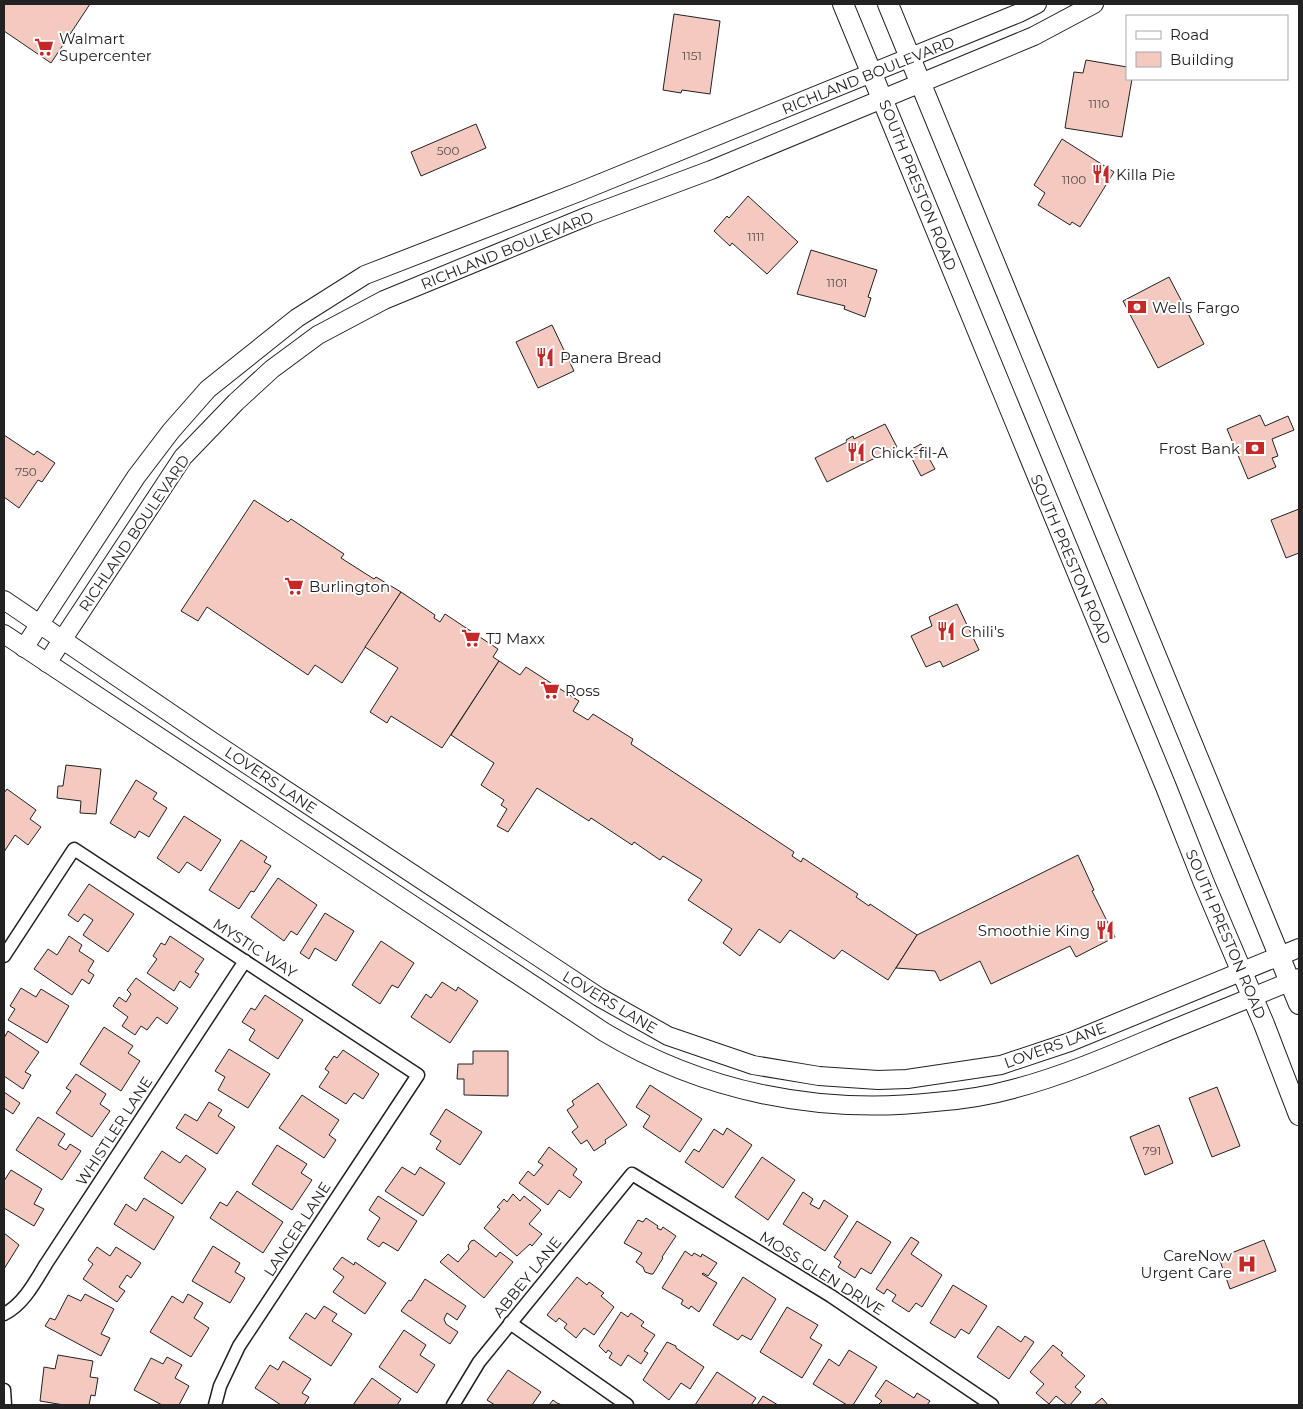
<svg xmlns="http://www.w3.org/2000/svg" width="1303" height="1409" viewBox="0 0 1303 1409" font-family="Montserrat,sans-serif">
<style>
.building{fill:#f3c9c0;stroke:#222}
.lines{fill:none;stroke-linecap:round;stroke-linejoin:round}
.street-casing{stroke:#222;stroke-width:15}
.secondary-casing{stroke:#222;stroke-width:20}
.primary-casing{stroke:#222;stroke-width:22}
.street{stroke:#fff;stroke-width:12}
.secondary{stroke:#fff;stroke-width:18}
.primary{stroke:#fff;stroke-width:20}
.labels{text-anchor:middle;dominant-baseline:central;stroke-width:4;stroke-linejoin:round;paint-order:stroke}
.number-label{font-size:12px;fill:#564c4a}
.poi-label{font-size:15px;fill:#222;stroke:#fff;text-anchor:start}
.street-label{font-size:15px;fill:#222;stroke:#fff}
</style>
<rect width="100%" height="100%" fill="#fff"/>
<g class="building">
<path d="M4,4H90L51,63L4,31Z"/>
<path d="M674,14L720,21L710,94L682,90L681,93L663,90Z"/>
<path d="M1086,60L1127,67V79H1132L1122,137L1065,128L1074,72L1083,73Z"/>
<path d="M476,124L486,148L421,176L411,152Z"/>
<path d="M1062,139L1114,172L1080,227L1072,222L1070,225L1038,205L1045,193L1034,185Z"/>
<path d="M748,196L798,242L767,274L732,243L730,246L714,231L727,216L729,218Z"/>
<path d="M811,250L877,270L868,297L871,298L865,317L844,309L845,306L797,294Z"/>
<path d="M1169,277L1204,344L1158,368L1123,301Z"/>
<path d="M552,325L574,371L538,388L516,342Z"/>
<path d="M1260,415L1265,426L1288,416L1294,430L1272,439L1278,456L1272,458L1276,467L1248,479L1227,429Z"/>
<path d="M885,424L897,447L827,482L815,458L847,442L846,440L853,436L854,439Z"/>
<path d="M4,435L34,455L37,451L55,463L42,482L38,480L19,508L4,497Z"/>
<path d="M921,444L935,469L921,476L908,451Z"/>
<path d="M254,500L288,522L291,519L344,554L341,558L374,579L376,577L401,592L342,683L315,665L308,675L207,607L198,621L181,611Z"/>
<path d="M1299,509V553L1286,558L1271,520Z"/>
<path d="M401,592L435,615L434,618L440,622L445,614L498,649L493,657L499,661L442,748L391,716L387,723L370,712L398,668L365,647Z"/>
<path d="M957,604L979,650L943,667L940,661L926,667L911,636L932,626L929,617Z"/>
<path d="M499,661L520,675L526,667L579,701L573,711L588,720L593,714L633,739L631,744L794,852L792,856L801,862L803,858L858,894L856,897L869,906L870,904L917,935L888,980L842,950L834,959L790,930L780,943L759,929L740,956L723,943L732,929L688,900L702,880L663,856L660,860L634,842L632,845L591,818L589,821L537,788L508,832L497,826L507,809L501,805L504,800L481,785L494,763L451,735Z"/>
<path d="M66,765L101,769L96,814L80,813L81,801L57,798L58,786H63Z"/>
<path d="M136,780L157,793L153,799L167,808L149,837L139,831L135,838L110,823Z"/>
<path d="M7,789L36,810L30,819L41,827L28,845L15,835L4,852V793Z"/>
<path d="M184,816L221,840L201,871L187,862L179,873L157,858Z"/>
<path d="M241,840L267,857L264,862L271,866L254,892L251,891L239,909L209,890Z"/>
<path d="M1078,855L1094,890L1092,891L1115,937L1076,957L1070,946L991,984L980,961L940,981L935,971L896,968L917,935Z"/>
<path d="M278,878L317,905L297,935L291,931L284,941L251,917Z"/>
<path d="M89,884L134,914L108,952L83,935L93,920L84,914L78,922L68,915Z"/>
<path d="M325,913L354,931L336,961L315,948L309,959L300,953Z"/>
<path d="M69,936L82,945L79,951L94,961L88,971L94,975L89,984L82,979L72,995L34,969L48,949L57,955Z"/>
<path d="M170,936L204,959L195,972L199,974L190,988L180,981L174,991L147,973L157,959L153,956L161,943L165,945Z"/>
<path d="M381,941L414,963L398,988L392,985L380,1004L352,985Z"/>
<path d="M136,978L178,1008L167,1024L157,1017L147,1030L141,1026L135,1035L122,1026L128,1017L113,1006L119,997L126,1002L131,994L127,990Z"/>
<path d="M442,982L456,991L458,987L478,1001L450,1043L411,1017L426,994L431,998Z"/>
<path d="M21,988L36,997L41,989L69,1006L47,1043L8,1020L15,1009L10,1006Z"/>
<path d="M265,995L303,1020L278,1059L249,1040L255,1030L242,1022L251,1008L255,1010Z"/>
<path d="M104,1027L133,1046L128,1053L140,1061L121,1091L80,1064Z"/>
<path d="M8,1031L39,1052L25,1072L31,1075L23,1089L4,1076V1038Z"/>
<path d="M229,1049L270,1074L248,1108L218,1090L225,1077L215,1071Z"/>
<path d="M343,1050L379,1074L363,1099L354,1093L346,1104L319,1087L329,1072L325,1069L334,1056L337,1058Z"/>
<path d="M473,1051H508V1096L464,1095V1079H457L458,1064H473Z"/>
<path d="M76,1074L106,1094L100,1104L110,1111L92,1137L56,1113L71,1091L66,1088Z"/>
<path d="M598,1083L627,1125L605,1140L606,1143L594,1151L587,1140L581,1144L572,1132L578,1127L567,1110L574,1105L572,1101Z"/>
<path d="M650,1085L702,1119L680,1152L643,1127L650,1116L636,1107Z"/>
<path d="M1217,1087L1240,1146L1212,1157L1189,1098Z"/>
<path d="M4,1092L20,1103L13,1114L4,1108Z"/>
<path d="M302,1095L339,1120L329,1135L336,1140L324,1158L279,1128Z"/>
<path d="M209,1102L222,1110L218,1116L235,1127L217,1154L176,1128L185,1114L197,1121Z"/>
<path d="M446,1109L482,1132L460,1165L436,1149L441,1141L430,1134Z"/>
<path d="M38,1117L65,1134L58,1145L66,1150L70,1144L81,1151L62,1180L16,1150Z"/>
<path d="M1159,1125L1173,1163L1145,1175L1130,1137Z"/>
<path d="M727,1128L752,1145L723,1188L685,1162L694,1149L699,1152L714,1129L723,1135Z"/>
<path d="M277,1145L307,1164L301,1173L312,1180L292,1210L252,1184Z"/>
<path d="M549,1147L577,1169L573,1175L582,1182L570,1198L559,1190L548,1205L519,1183L528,1171L534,1176L543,1165L538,1162Z"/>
<path d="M162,1151L180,1163L186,1155L206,1169L182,1204L144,1178Z"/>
<path d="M762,1157L795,1180L768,1220L735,1197Z"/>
<path d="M402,1167L415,1175L420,1167L445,1183L423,1216L385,1191Z"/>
<path d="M11,1170L42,1189L34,1204L44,1209L34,1226L4,1208V1181Z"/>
<path d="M237,1191L283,1222L263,1253L210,1218L220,1202L227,1206Z"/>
<path d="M803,1192L813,1199L810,1204L819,1209L824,1200L848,1216L825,1251L783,1224Z"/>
<path d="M513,1194L520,1201L524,1196L541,1210L529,1224L542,1234L532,1246L530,1244L517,1256L484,1228L500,1209L497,1207L504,1199L507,1202Z"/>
<path d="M378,1196L417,1221L398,1251L383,1242L379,1247L367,1239L380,1218L369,1210Z"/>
<path d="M144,1198L174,1217L154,1250L114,1224L126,1204L136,1211Z"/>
<path d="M646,1218L658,1226L657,1228L661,1230L663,1227L676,1236L662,1257L663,1258L653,1274H651L645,1272L643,1267L636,1262L642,1253L624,1243L638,1220L643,1222Z"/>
<path d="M857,1221L891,1242L871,1274L861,1268L855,1278L838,1267L841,1262L834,1257Z"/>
<path d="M4,1233L19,1245L4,1269Z"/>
<path d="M911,1237L919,1242L911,1254L942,1275L922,1307L916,1303L909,1312L892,1301L896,1295L887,1289L884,1294L876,1289Z"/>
<path d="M474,1240L496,1257L500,1252L513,1262L484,1298L440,1262L448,1254L458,1262L469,1249L468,1246L471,1241Z"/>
<path d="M1264,1240L1276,1271L1230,1289L1219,1258Z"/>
<path d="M213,1246L240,1263L235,1272L245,1278L230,1303L192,1281Z"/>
<path d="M97,1247L110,1256L116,1247L141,1263L131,1278L127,1275L119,1287L125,1291L117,1302L83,1279L93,1264L88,1260Z"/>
<path d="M685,1251L692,1256L694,1253L701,1257L702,1254L717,1263L708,1276L703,1273L702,1274L717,1283L699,1312L691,1306L689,1309L681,1304L683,1300L662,1288Z"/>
<path d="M342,1257L354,1265L355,1262L386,1283L365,1314L333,1292L344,1277L333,1269Z"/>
<path d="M577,1277L587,1285L589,1282L604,1293L601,1296L614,1307L594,1335L584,1328L576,1338L564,1328L567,1324L559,1318L556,1322L547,1315Z"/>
<path d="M743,1277L776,1299L751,1340L742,1335L738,1340L713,1325Z"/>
<path d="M425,1279L466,1306L457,1320L447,1313L444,1319L446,1324L458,1332L450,1344L401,1311L409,1300L411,1301Z"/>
<path d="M953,1285L987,1306L969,1334L961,1329L955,1338L930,1323Z"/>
<path d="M85,1294L114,1309L101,1334L110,1338L101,1356L45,1326L50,1318L55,1320L68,1295L81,1301Z"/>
<path d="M188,1294L203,1303L194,1318L209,1328L191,1357L150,1332L172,1296L183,1303Z"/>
<path d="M324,1306L337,1314L332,1321L352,1334L331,1366L289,1338L306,1313L315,1319Z"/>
<path d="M787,1307L818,1325L810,1338L822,1345L802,1378L760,1352Z"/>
<path d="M621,1312L628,1317L631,1313L644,1322L641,1326L655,1335L644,1351L648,1353L641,1364L628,1355L621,1366L609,1358L612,1353L608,1350L606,1353L599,1346Z"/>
<path d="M998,1326L1021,1342L1025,1336L1034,1342L1009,1379L977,1357Z"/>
<path d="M404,1330L426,1345L420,1355L435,1365L417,1393L379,1367Z"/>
<path d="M667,1342L676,1346V1348L704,1367L690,1389L681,1383L669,1400L643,1380Z"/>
<path d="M1053,1345L1063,1353L1061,1355L1085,1376L1075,1387L1081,1392L1070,1405H1067L1056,1396L1049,1404L1036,1393L1044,1384L1030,1372Z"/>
<path d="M849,1350L877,1367L853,1405H847L813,1384L829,1359L839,1366Z"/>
<path d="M58,1355L93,1361L90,1377L98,1378L95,1396L91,1395L89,1405H64L40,1401L44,1367L55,1369Z"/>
<path d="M167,1357L182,1365L175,1378L189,1386L179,1405H162L134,1390L151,1358L163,1364Z"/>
<path d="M283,1361L311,1379L302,1393L309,1397L304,1405H281L255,1388L270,1365L278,1370Z"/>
<path d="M508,1370L541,1392L532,1405H495L487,1400Z"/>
<path d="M717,1372L756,1398L751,1405H695Z"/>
<path d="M372,1378L401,1399L397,1405H353Z"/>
<path d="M886,1380L914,1398L917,1393L930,1401L927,1405H878L882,1401L875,1396Z"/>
<path d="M763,1396L778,1405H757Z"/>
<path d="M1102,1398L1108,1405H1094Z"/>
<path d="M553,1400L557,1403L562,1405H549Z"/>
</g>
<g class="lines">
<g class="street-casing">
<g id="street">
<path d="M4,956L74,849L418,1075L239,1346L220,1386L215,1405"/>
<path d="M4,1314C23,1305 35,1282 46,1264L245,961"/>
<path d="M510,1323L627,1405"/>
<path d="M4,1390L5,1405"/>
<path d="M453,1405L479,1362L632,1174L831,1296L992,1405"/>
</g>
</g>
<g class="secondary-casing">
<g id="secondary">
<path d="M4,600L207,738L599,997L668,1036L753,1065L819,1076L878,1080L907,1079L1001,1065L1070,1042L1299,948"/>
<path d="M4,634L604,1032C704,1092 819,1115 935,1102C961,1100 988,1096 1013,1089C1066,1075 1116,1053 1166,1032C1210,1014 1255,996 1299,978"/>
<path d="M24,648L136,477L171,431L208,389L297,318L365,275L579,192L1019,13L1037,4"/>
<path d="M47,663L183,457L236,402L272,369L318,335L384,300L588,216L711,170L1034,36L1094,4"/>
</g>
</g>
<g class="primary-casing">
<g id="primary">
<path d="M843,4L1166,787L1204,883L1264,1024L1299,1115"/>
<path d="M888,4L1299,1004"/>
</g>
</g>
<use href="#street" class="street"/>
<use href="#secondary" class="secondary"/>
<use href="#primary" class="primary"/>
</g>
<defs>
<g id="supermarket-bare" transform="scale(1.5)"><path d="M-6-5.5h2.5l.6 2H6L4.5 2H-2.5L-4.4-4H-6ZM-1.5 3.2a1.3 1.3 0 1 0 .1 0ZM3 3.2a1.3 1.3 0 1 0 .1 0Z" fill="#c62828" stroke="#fff" stroke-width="2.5" paint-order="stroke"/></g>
<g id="restaurant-bare" transform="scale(1.5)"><path d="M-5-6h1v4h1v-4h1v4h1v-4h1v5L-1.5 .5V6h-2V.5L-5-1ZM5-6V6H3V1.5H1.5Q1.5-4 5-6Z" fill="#c62828" stroke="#fff" stroke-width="2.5" paint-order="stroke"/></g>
<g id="bank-bare" transform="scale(1.5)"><path d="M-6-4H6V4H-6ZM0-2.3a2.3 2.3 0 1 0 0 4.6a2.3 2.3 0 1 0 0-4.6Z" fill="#c62828" stroke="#fff" stroke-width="2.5" paint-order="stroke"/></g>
<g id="hospital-bare" transform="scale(1.5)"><path d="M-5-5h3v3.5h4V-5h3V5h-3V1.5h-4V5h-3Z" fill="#c62828" stroke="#fff" stroke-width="2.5" paint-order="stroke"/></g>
</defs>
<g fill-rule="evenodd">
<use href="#supermarket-bare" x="44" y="47"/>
<use href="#restaurant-bare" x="1101" y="174"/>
<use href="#bank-bare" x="1137" y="307"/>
<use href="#restaurant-bare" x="545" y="357"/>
<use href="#bank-bare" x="1255" y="448"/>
<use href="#restaurant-bare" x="856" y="452"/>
<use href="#supermarket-bare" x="294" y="586"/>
<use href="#restaurant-bare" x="946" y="631"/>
<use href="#supermarket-bare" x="471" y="638"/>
<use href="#supermarket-bare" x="550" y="690"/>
<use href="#restaurant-bare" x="1105" y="930"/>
<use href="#hospital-bare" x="1247" y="1264"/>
</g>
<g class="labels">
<g class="number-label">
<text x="692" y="55">1151</text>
<text x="1099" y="103">1110</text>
<text x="448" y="150">500</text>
<text x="1074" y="179">1100</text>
<text x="756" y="236">1111</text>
<text x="837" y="282">1101</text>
<text x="26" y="471">750</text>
<text x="1152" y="1150">791</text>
</g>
<g class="poi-label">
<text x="59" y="38">Walmart<tspan x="59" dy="17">Supercenter</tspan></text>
<text x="1116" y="174">Killa Pie</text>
<text x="1152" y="307">Wells Fargo</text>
<text x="560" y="357">Panera Bread</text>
<text x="1240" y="448" text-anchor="end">Frost Bank</text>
<text x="871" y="452">Chick-fil-A</text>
<text x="309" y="586">Burlington</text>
<text x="961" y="631">Chili's</text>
<text x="486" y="638">TJ Maxx</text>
<text x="565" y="690">Ross</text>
<text x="1090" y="930" text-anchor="end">Smoothie King</text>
<text x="1232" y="1255" text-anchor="end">CareNow<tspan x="1232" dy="17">Urgent Care</tspan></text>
</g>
<g class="street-label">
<text transform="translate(868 75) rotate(-22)">RICHLAND BOULEVARD</text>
<text transform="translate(918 185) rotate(68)">SOUTH PRESTON ROAD</text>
<text transform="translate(507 250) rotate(-22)">RICHLAND BOULEVARD</text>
<text transform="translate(134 533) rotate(-56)">RICHLAND BOULEVARD</text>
<text transform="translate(1071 559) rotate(67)">SOUTH PRESTON ROAD</text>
<text transform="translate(271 780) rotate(34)">LOVERS LANE</text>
<text transform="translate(1226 934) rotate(67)">SOUTH PRESTON ROAD</text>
<text transform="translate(255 948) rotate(33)">MYSTIC WAY</text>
<text transform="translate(610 1002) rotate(31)">LOVERS LANE</text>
<text transform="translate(1055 1045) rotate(-20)">LOVERS LANE</text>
<text transform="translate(114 1131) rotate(-57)">WHISTLER LANE</text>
<text transform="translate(297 1229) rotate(-57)">LANCER LANE</text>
<text transform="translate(822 1273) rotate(32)">MOSS GLEN DRIVE</text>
<text transform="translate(527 1277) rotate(-51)">ABBEY LANE</text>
</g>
</g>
<rect width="1303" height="1409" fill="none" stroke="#222222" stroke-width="10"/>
<rect x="1126" y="15" width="162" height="65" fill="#ffffff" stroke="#a7a7a7"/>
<rect x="1136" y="31" width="25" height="8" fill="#ffffff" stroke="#a7a7a7"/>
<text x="1170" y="40" font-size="15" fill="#222222">Road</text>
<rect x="1136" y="52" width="25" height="15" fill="#f3c9c0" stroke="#a7a7a7"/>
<text x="1170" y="65" font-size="15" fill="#222222">Building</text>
</svg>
